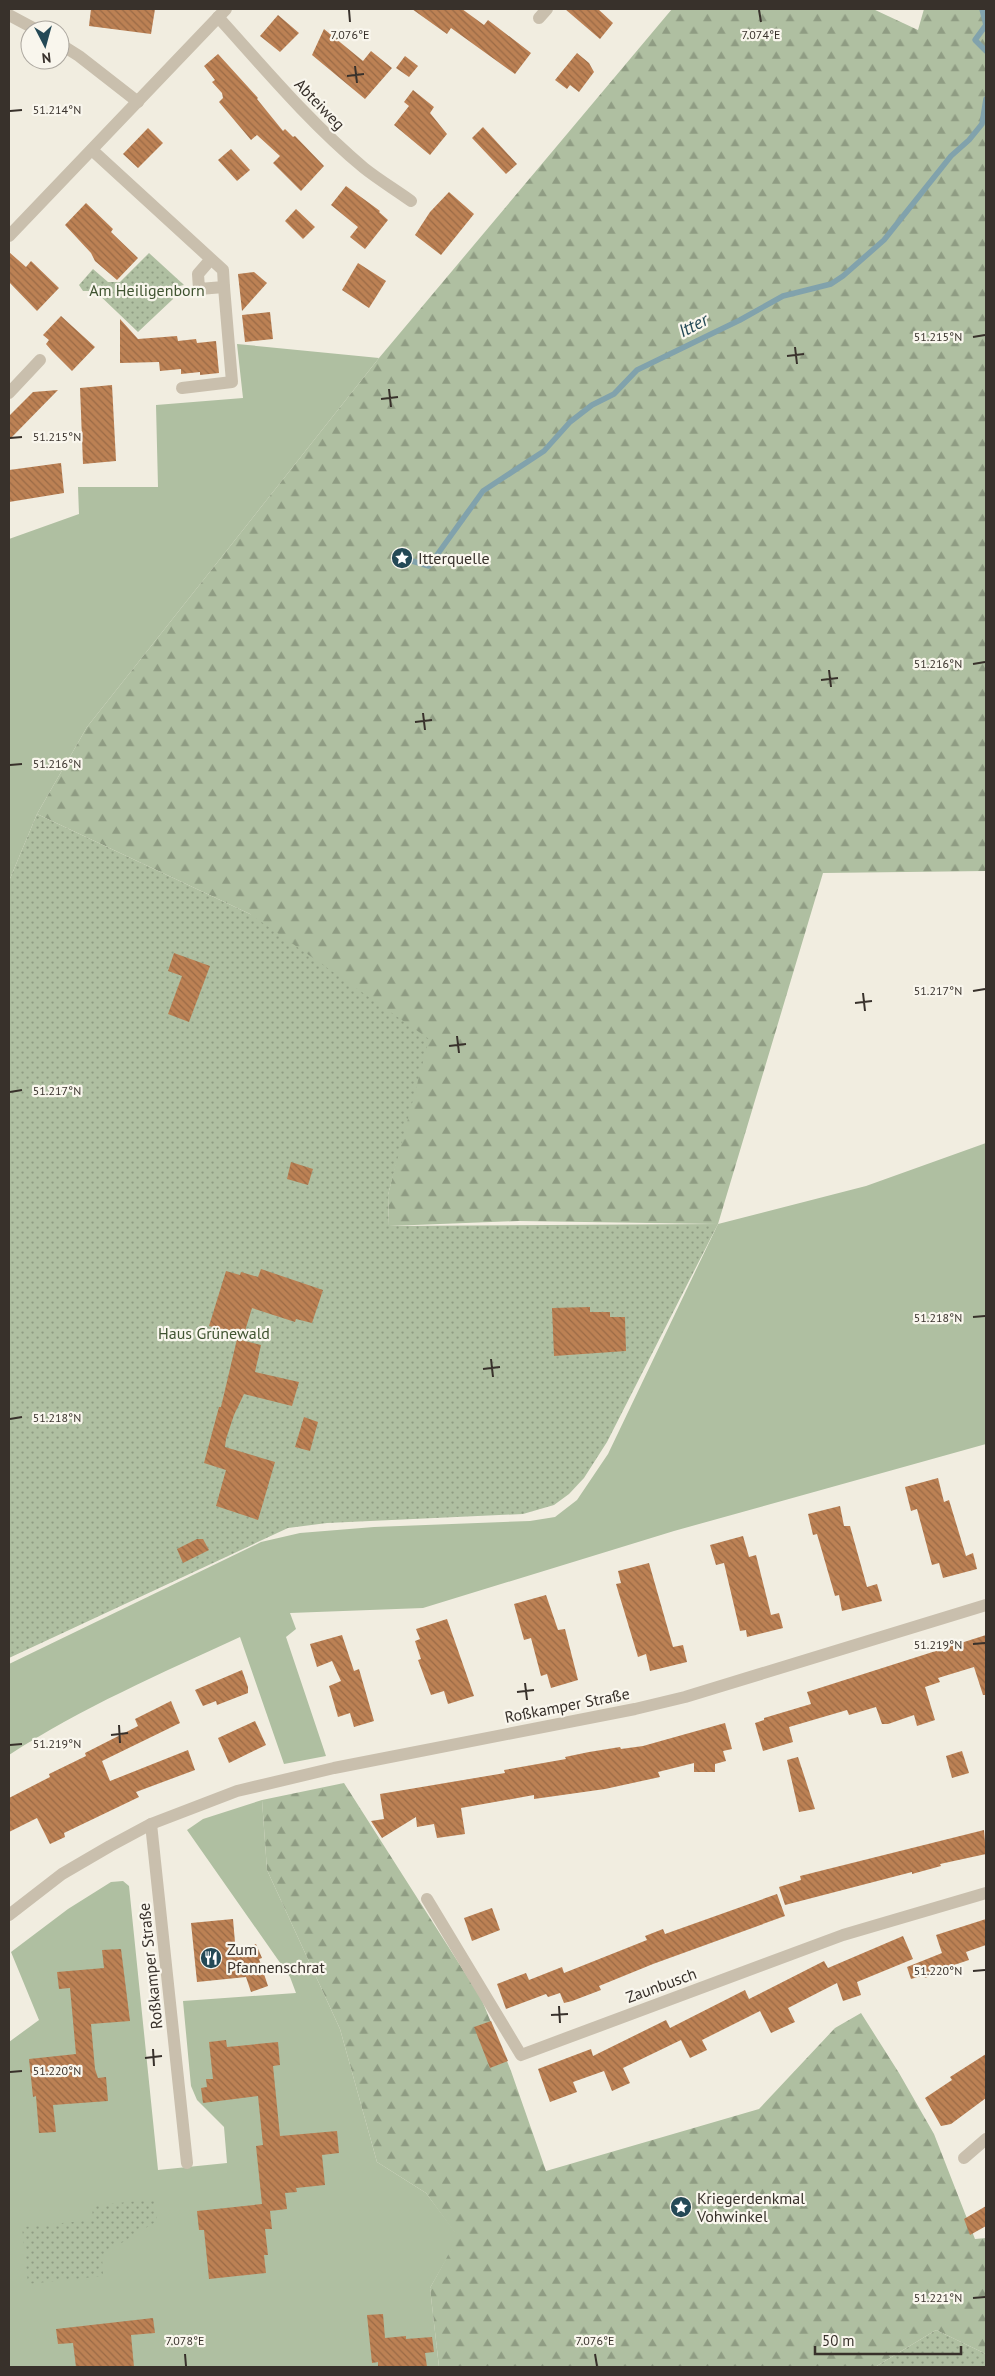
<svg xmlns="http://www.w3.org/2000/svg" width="995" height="2376" viewBox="0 0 995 2376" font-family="'PT Sans',sans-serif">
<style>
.grass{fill:#afbfa1}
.forest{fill:url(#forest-firs)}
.park{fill:url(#park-dots)}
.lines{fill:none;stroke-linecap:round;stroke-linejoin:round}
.stream{stroke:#81a2ac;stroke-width:5.5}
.building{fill:url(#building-back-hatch)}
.minor{stroke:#c9bfad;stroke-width:12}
.ticks{fill:none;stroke:#38312b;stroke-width:2}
.labels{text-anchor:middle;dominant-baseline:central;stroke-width:4.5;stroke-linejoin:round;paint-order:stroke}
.street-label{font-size:16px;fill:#38312b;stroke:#f9f6ed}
.park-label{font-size:16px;fill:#405431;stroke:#f9f6ed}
.poi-label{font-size:16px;fill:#38312b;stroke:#f9f6ed;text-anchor:start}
.water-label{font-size:18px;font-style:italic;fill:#244956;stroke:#f9f6ed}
.ticks-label{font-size:12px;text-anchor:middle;fill:#38312b;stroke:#f9f6ed;stroke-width:4.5;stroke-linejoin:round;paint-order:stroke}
</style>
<defs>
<pattern id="forest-firs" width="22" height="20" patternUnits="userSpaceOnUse" patternTransform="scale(1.25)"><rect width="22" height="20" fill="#afbfa1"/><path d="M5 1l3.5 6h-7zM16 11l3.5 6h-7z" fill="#8f9c83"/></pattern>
<pattern id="park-dots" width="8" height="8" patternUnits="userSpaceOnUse" patternTransform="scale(1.25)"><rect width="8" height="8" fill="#afbfa1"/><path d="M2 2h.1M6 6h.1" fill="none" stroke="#8f9c83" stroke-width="1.8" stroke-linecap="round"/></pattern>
<pattern id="building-back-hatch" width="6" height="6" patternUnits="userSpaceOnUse" patternTransform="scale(1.25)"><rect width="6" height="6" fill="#bc8154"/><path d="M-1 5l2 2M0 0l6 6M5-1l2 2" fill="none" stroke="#9a6a46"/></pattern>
</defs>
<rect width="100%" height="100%" fill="#f1ede0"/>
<g class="grass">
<path d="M237,344L379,358L87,727L37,814L9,881V539L79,514L78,487H158L156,405L243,398Z"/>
<path d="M986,1143V1444L674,1531L423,1608L290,1613L296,1629L286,1637L326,1756L284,1764L240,1637C162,1673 81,1708 9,1755V1664L261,1542L300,1533L374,1527L530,1521L555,1517L577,1500L608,1454L718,1224L866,1186Z"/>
<path d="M262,1800L267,1870L340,2029L377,2162L426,2193L459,2237L430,2288L439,2367H9V2042L39,2020L11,1952L68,1909L111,1882L123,1881L129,1886L158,2170L227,2163L224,2127L197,2100L191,2086L183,2001L296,1993L290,1977L187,1830L203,1819Z"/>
</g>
<g class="forest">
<path d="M672,9H873L918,30L924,9H986V871L823,873L718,1224L519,1221L389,1226L388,1195L397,1158L250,914L37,814L87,727L379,358Z"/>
<path d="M344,1783L481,1998L511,2071L546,2171L759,2109L835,2028L861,2013L899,2073L934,2134L975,2239L986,2238V2354L936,2330L875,2367H439L430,2288L458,2237L426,2193L377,2162L340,2029L267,1870L262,1800Z"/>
</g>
<g class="park">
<path d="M149,253L184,285L171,288L173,299L138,332L95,291H83L79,285L93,269L108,282H120Z"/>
<path d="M37,814L250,914L429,1039L388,1195L389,1226L718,1224L607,1442L584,1478L569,1494L554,1505L523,1514L327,1523L288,1528L9,1658V881Z"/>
<path d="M154,2199L157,2221L102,2255L103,2276L28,2284L22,2227L93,2220L92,2206Z"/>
<path d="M936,2330L986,2354V2367H875Z"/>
</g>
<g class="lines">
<g class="stream">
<path d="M982,9L986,25L975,40L986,51"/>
<path d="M402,558L429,566L483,491L544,451L570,422L592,405L614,394L637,370L740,320L783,296L831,284L843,276L884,240L951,156L969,140L982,124L986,99"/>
</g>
</g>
<g class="building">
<path d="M91,9H155L151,34L89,26Z"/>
<path d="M412,9H462L484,25L488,20L531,53L515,74L451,28L447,34Z"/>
<path d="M565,9H598L613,23L600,39Z"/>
<path d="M278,15L299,33L280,52L260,36Z"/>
<path d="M324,29L363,61L371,51L392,68L365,99L312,55Z"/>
<path d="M577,53L589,63L594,72L579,92L570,85L567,89L555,80Z"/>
<path d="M218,54L258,98L257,99L283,131L285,129L293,137L295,136L324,166L301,191L273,163L280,156L257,135L251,140L219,102L223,98L222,93L212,82L215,80L204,66Z"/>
<path d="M405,56L418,66L409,77L396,68Z"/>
<path d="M413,90L434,107L430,113L447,134L430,155L394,125L409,106L404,102Z"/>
<path d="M483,127L517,164L506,174L472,138Z"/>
<path d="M148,128L163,143L138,168L123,154Z"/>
<path d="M231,149L250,170L237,181L218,160Z"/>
<path d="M346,186L380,211L379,212L388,220L365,249L350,237L358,227L331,205Z"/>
<path d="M449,192L474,214L441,255L415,235L430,212Z"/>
<path d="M86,203L113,229L111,232L138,258L117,280L95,261L91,253L65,225Z"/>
<path d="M296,209L315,227L303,239L285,221Z"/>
<path d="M9,252L26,267L31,261L59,288L37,311L9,282Z"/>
<path d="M358,263L386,281L369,308L342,290Z"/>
<path d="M254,272L267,283L242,311L238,274Z"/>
<path d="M270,312L273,339L245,342L242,315Z"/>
<path d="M61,316L95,347L72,371L52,351L46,344L49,340L43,335Z"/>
<path d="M120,319L138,339L177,336L178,341L196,339L197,343L216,341L219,373L200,375V372L181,374V369L160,371L159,362L120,363Z"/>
<path d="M112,385L116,461L83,464L80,388Z"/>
<path d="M58,390L9,440V416L33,392Z"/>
<path d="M61,463L64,493L9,502V470Z"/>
<path d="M174,953L210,966L189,1022L168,1014L182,976L168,971Z"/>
<path d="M291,1162L313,1169L308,1185L287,1179Z"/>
<path d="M261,1269L323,1290L312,1323L296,1319L295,1322L252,1308L242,1341L216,1332L217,1328L209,1326L226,1271L240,1275L241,1272L258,1277Z"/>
<path d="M590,1307V1312H610V1317H625L626,1351L554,1356L552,1308Z"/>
<path d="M237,1339L261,1345L255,1372L299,1382L292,1406L244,1394L234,1415L226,1439L225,1447L275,1462L258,1520L216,1506L226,1470L204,1463L219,1407H221Z"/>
<path d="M304,1417L318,1422L310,1451L295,1447Z"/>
<path d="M938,1478L944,1502L949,1500L966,1556L973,1553L977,1569L943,1578L939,1563L932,1565L917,1509L911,1511L905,1487Z"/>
<path d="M840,1506L844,1526H850L867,1587L877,1584L882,1601L842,1611L839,1595L835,1596L817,1534L813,1535L808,1514Z"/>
<path d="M743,1536L749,1557L756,1555L771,1615L779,1613L783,1628L747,1637L746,1630L740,1631L724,1563L716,1565L710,1545Z"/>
<path d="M197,1539H203L209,1550L183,1563L177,1549Z"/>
<path d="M649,1563L673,1647L683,1645L687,1662L650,1671L646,1654L638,1657L616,1584L621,1583L618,1571Z"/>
<path d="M546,1595L558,1630L565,1629L578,1680L551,1688L547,1674L541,1676L531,1638L524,1640L514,1604Z"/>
<path d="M447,1619L474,1696L448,1704L444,1691L431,1695L418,1660L421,1659L415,1641L420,1639L416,1629Z"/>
<path d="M342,1635L354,1671L359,1669L374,1721L354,1727L350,1713L338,1717L329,1686L341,1681L332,1661L317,1667L310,1644Z"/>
<path d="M986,1635V1695H983L974,1667L938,1678L940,1682L925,1687L935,1720L917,1726L914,1715L888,1724H882L876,1707L849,1715L847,1710L789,1727L793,1742L763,1751L755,1723L764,1720V1718L811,1704L807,1692Z"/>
<path d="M242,1670L248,1687V1693L217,1705L216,1701L203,1706L195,1690Z"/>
<path d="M171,1701L180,1723L102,1761L110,1781L188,1750L195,1770L136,1792L139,1797L64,1833L65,1837L50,1844L37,1818L9,1832V1798L50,1777L49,1774L86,1756L85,1753L138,1726L135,1719Z"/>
<path d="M255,1721L266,1745L229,1763L218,1738Z"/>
<path d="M725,1723L732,1749L723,1751L726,1761L715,1764V1772H694V1763L658,1772L660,1777L605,1789L534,1799V1795L461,1808L465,1834L437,1838L434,1824L417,1827L416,1817L382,1838L371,1821L384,1819L380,1794L505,1773L504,1770L566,1759L565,1757L589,1752L620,1747L621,1749L643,1746Z"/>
<path d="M962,1751L969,1773L952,1778L946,1756Z"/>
<path d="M798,1757L815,1809L799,1812L787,1760Z"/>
<path d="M984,1830L986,1854L940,1864L941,1866L912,1874V1872L785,1905L779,1887L801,1880L800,1876Z"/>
<path d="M777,1894L785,1916L653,1964L599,1986L601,1990L572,2001L564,2003L560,1993L548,1997L546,1994L506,2009L497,1984L526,1973L529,1980L562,1967L564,1973L647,1940L645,1936L663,1929L665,1934Z"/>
<path d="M492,1908L500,1930L472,1941L464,1918Z"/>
<path d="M233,1919L236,1954L256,1944L262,1958L259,1959L268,1986L251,1992L246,1977L197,1982L191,1923Z"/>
<path d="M986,1919V1945L966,1952L969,1960L942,1969L943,1971L925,1978L924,1975L911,1979L907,1967L942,1953L936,1935Z"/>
<path d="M903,1936L913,1959L857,1982L861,1995L843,2001L837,1983L788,2008L795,2022L771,2033L760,2011L702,2040L707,2050L690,2058L681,2040L623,2068L630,2083L612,2091L604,2071L573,2082L577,2092L550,2102L538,2069L591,2049L593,2056L666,2020L670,2028L745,1990L749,1999L824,1961L828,1968Z"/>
<path d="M121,1949L130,2021L91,2024L95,2069L98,2078L106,2077L108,2101L53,2105L56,2132L39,2133L36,2096L33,2097L29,2059L76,2054L70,1988L59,1989L57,1972L104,1968L102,1950Z"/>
<path d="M491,2021L508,2061L490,2068L474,2027Z"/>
<path d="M226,2040L227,2047L278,2042L280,2065L273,2066L280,2136L337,2131L339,2153L322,2155L325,2185L296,2188L297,2192L285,2193L287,2209L270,2211L272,2229H265L268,2255H264L266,2273L209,2279L204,2230H199L197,2211L262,2204L256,2146L263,2145L258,2096L203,2103L201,2088L207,2087L206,2079H213L209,2042Z"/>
<path d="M986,2054V2098L951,2124L941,2126L925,2098L952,2080L950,2077Z"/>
<path d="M986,2206V2226L970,2235L964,2219Z"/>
<path d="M383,2314L385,2338L406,2336V2339L432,2337L434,2352L425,2353L427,2367H378V2362L372,2363L367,2315Z"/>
<path d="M153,2318L155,2333L131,2335L134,2367H76L73,2343L58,2344L56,2329Z"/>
</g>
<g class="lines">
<g class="minor">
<path d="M9,15L37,30"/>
<path d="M218,17C265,69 310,123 364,168C379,180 396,190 411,201"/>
<path d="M539,18L547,9"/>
<path d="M60,44L79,56L138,102"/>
<path d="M92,150L223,270L224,287L199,289L198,274L211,259"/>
<path d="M9,236L226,9"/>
<path d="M182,388L232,382L224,287"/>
<path d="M9,393L40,360"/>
<path d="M151,1824L187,2163"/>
<path d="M427,1899L521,2055L843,1935L986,1893"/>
<path d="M9,1915L62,1874L110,1846L151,1824L237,1791L334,1768L635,1709L685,1697L986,1605"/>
<path d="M964,2158L986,2139"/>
</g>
</g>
<path class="ticks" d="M349,10L350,22M759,10L761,22M355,66L357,83M347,76L364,74M10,111L22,110M973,337L985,335M795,347L797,364M787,356L804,354M389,389L391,407M381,399L398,397M10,438L22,437M973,664L985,662M829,670L831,687M821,680L838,678M423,713L425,730M415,722L432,720M10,765L22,764M973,991L985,989M863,993L865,1011M855,1003L872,1001M457,1036L459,1053M449,1046L466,1044M10,1092L22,1090M973,1317L985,1316M491,1359L493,1377M483,1369L500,1367M10,1419L22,1417M973,1644L985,1643M525,1683L527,1700M517,1692L534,1690M119,1725L120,1743M111,1735L128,1733M10,1745L22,1744M973,1971L985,1970M559,2006L560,2023M551,2015L568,2014M153,2049L154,2066M145,2058L162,2056M10,2072L22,2071M973,2298L985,2297M185,2354L186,2366M595,2354L597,2366"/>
<defs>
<g id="sight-disc" transform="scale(1.125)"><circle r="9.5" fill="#244956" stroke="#f9f6ed"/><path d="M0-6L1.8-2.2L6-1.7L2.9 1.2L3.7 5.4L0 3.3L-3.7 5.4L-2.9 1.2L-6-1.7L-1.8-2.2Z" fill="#fff"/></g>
<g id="restaurant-disc" transform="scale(1.125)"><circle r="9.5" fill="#244956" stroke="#f9f6ed"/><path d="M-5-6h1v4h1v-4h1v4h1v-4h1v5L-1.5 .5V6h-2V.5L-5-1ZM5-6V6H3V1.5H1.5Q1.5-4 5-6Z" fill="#fff"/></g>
</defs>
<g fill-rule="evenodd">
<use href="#sight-disc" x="402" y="558"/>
<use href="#restaurant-disc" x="211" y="1958"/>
<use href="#sight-disc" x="681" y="2207"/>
</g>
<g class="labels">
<g class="street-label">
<text transform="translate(320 104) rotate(46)">Abteiweg</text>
<text transform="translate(567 1705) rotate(-11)">Roßkamper Straße</text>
<text transform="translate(150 1966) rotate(-96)">Roßkamper Straße</text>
<text transform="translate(661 1985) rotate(-20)">Zaunbusch</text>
</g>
<g class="park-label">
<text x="147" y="290">Am Heiligenborn</text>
<text x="214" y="1333">Haus Grünewald</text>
</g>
<g class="poi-label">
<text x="418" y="558">Itterquelle</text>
<text x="227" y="1949">Zum<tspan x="227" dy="18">Pfannenschrat</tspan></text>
<text x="697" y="2198">Kriegerdenkmal<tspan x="697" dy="18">Vohwinkel</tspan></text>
</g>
<g class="water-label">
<text transform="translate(693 325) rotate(-27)">Itter</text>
</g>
</g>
<g class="ticks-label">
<text x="350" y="39">7.076°E</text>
<text x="761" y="39">7.074°E</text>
<text x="57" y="114">51.214°N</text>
<text x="938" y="341">51.215°N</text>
<text x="57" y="441">51.215°N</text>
<text x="938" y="668">51.216°N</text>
<text x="57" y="768">51.216°N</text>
<text x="938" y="995">51.217°N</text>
<text x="57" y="1095">51.217°N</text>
<text x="938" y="1322">51.218°N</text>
<text x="57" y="1422">51.218°N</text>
<text x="938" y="1649">51.219°N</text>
<text x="57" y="1748">51.219°N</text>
<text x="938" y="1975">51.220°N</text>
<text x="57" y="2075">51.220°N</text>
<text x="938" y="2302">51.221°N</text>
<text x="185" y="2345">7.078°E</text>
<text x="595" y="2345">7.076°E</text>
</g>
<rect width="995" height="2376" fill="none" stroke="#38312b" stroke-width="20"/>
<g transform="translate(45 45) rotate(174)"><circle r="24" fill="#f9f6ed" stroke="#aca79f"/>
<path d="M0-4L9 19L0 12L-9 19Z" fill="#244956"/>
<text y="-8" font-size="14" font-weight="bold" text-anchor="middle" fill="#38312b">N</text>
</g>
<path d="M815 2346v8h146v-8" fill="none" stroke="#38312b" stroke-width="2.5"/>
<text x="822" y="2346" font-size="15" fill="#38312b" stroke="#f9f6ed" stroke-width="4" paint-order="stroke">50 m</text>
</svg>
